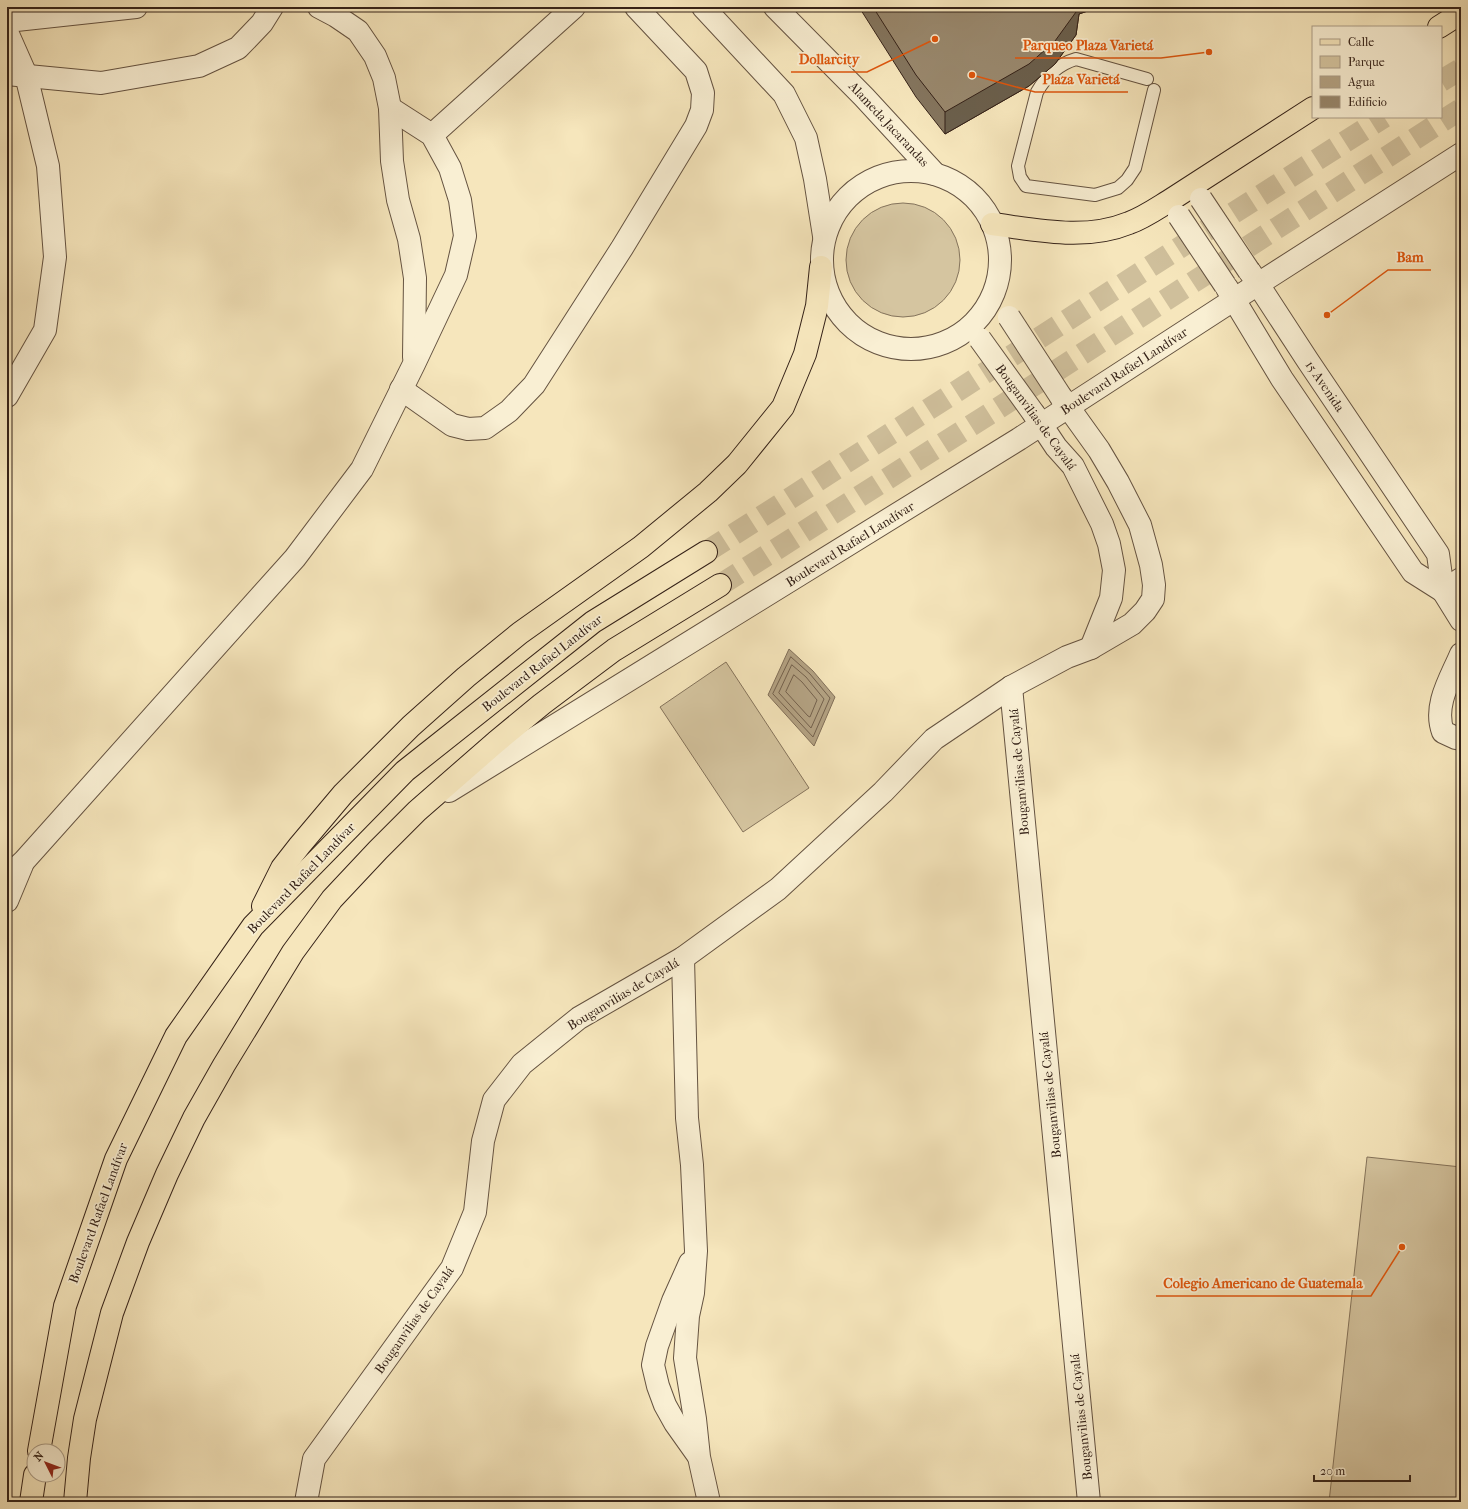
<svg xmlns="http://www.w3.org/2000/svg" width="1468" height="1509" viewBox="0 0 1468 1509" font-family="'IM FELL French Canon',serif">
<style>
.green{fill:#d5c5a0;stroke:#85745c}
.water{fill:#b4a384;stroke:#816f59}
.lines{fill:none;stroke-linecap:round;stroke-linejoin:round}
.shore{stroke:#74624e;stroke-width:1}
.primary-tunnel{stroke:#cfbf9b;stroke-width:22;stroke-dasharray:22 11;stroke-linecap:butt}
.lane-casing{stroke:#655341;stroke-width:14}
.street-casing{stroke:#655341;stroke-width:24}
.primary-casing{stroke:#352218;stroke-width:24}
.lane{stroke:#f9efd3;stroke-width:12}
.street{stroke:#f9efd3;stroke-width:22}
.primary{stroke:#f6e6bc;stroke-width:22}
.street-bridge-casing{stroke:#655341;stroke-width:24;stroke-linecap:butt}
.street-bridge{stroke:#f9efd3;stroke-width:22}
.wall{fill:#84755e;stroke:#352218}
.shaded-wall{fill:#6b5f4c;stroke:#352218}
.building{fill:#99886d;stroke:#352218}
.labels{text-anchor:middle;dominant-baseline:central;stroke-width:3.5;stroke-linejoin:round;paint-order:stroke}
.street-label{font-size:13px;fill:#352218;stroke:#f9efd3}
.leader{fill:none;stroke:#df560d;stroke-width:1.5}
.callout-dot{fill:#df560d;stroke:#f9efd3;stroke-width:1.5}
.callout-label{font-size:14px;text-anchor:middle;font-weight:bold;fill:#df560d;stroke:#f9efd3;stroke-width:3.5;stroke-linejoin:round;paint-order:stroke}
</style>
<rect width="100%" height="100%" fill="#f6e6bc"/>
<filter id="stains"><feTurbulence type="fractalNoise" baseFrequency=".005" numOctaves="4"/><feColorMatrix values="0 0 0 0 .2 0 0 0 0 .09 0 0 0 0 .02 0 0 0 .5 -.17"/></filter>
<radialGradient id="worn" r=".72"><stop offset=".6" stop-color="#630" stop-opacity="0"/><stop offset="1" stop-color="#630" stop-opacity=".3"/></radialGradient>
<g class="green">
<circle cx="903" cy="260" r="57"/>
<path d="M726,662L809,788L743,832L660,707Z"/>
<path d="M1367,1157L1461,1167V1502H1329Z"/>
</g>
<path class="water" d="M789,649L813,671L835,697L814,746L768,695Z"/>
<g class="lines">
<g class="shore">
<path d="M791,657L810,674L830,698L813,737L773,694Z"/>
<path d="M792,665L806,677L824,699L811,728L779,693Z"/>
<path d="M794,675L802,682L817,700L810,717L808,716L786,692Z"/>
</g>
<g class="primary-tunnel">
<path d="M1441,81L1461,69"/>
<path d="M706,552C932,408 1157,261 1384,117"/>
<path d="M720,585L994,411L1461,109"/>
</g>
<g class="lane-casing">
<path id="lane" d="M1147,79L1076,59C1059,64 1046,76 1037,92L1018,166L1020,177L1026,186L1095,195L1118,188L1127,180L1135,168L1154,90"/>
</g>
<g class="street-casing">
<g id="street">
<path d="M319,7L336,16L358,31L375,56L384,78L390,108L392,161L398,200L409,239L415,278L414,357"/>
<path d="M703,7L784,94L806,138L815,179L824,236"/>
<path d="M775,7L864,97L935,174"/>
<path d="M7,21L136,7"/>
<path d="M7,32L26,75L48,166L55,257L45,330L7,396"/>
<path d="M7,74L101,83L199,66L238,48L262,23L272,7"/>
<path d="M432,135L574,7"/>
<circle cx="911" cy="260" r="89"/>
<path d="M1250,272L1308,361L1438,554L1443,591L1461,620"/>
<path d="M1227,288L1282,379L1413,572L1443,591"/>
<path d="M401,389L452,425L468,429L485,428L509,411L534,385L622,248L696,126L702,110L703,93L696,71L636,7"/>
<path d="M1034,414L1056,447L1073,466L1102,524L1109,544L1114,570L1111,598L1091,648"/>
<path d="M1443,591L1461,579"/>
<path d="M1461,654C1451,678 1433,705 1443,732L1456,738L1461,739"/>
<path d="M1011,687L1089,1502"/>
<path d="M449,791L1019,439L1258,284L1461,154"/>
<path d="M7,877L24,861L295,558L362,469L414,364L456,275L465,236L460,200L450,168L432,135L390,108"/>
<path d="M7,901L22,865"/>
<path d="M683,958L687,1118L692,1165L696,1251L693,1293L688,1316L685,1358L695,1419L699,1457L709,1502"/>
<path d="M690,1263L673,1301L657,1346L653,1365L658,1386L665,1405L675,1423L697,1454"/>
<path d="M306,1502L314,1459L452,1268L475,1212L483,1141L494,1100L522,1064L579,1018L683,958L778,889L883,792L934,739L1011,687L1067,657L1091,648L1132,624L1145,611L1153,599L1154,585L1151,565L1140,525L1118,482L1099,450L1061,397"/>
</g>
</g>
<g class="primary-casing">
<g id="primary">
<path d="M1439,27L1461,13"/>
<path d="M992,224C1037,230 1085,241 1129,223C1143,218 1156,209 1169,201L1313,108"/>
<path d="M263,906L282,868L300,845L343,794L411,726L466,677L520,633L641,547L708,492L737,464L783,407L805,354L817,306L821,267"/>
<path d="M39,1451L65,1306L116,1159L176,1036L253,926L405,771L593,622L706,552"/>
<path d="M31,1502L35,1475"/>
<path d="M75,1502L79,1458L85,1419L112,1313L138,1242L167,1174L194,1118L224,1065L293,952L332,899L378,850L417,811L496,742L542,704L614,650L720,585"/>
</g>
</g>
<use href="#lane" class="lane"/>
<use href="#street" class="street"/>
<use href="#primary" class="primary"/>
<g class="street-bridge-casing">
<g id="street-bridge">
<path d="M1201,199L1249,271"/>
<path d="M1179,216L1225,285"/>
<path d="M1009,317L1061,397"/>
<path d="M980,339L1034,414"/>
</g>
</g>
<use href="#street-bridge" class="street-bridge"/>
</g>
<path class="wall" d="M859,7H1099L1079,14L1076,35L1055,64L1029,86L945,134L916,97Z"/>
<path class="shaded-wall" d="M1077,7H1099L1079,14L1076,35L1055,64L1029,86L945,134V112Z"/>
<path class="building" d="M873,7H1077L1076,12L1055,41L1029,64L945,112L916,75Z"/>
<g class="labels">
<g class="street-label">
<text transform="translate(889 124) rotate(47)">Alameda Jacarandas</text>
<text transform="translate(1124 371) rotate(-33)">Boulevard Rafael Landívar</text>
<text transform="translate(1325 386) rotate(56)">15 Avenida</text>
<text transform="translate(1036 417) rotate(54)">Bouganvilias de Cayalá</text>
<text transform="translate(850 544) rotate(-32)">Boulevard Rafael Landívar</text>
<text transform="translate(542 663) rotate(-38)">Boulevard Rafael Landívar</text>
<text transform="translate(1019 772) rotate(-95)">Bouganvilias de Cayalá</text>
<text transform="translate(301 878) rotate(-46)">Boulevard Rafael Landívar</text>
<text transform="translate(623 994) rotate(-31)">Bouganvilias de Cayalá</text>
<text transform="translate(1050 1095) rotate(-96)">Bouganvilias de Cayalá</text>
<text transform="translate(98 1213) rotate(-70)">Boulevard Rafael Landívar</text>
<text transform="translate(414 1320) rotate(-55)">Bouganvilias de Cayalá</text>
<text transform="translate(1081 1417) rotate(-96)">Bouganvilias de Cayalá</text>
</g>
</g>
<path class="leader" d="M1209 52L1161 58H1015M935 39L867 72H791M972 75L1035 92H1128M1327 315L1388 270H1431M1402 1247L1371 1296H1156"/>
<g class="callout-dot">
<circle cx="1209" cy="52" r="4"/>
<circle cx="935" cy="39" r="4"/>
<circle cx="972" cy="75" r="4"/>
<circle cx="1327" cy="315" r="4"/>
<circle cx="1402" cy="1247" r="4"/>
</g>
<g class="callout-label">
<text x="1088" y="50">Parqueo Plaza Varietá</text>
<text x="829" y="64">Dollarcity</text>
<text x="1081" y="84">Plaza Varietá</text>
<text x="1410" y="262">Bam</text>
<text x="1263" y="1288">Colegio Americano de Guatemala</text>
</g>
<rect width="1468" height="1509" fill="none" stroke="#f6e6bc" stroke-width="24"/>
<rect x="8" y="8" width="1452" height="1493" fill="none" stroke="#352218" stroke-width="2"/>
<rect x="12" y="12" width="1444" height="1485" fill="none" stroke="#352218"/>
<rect x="1312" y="26" width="130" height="92" fill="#f9efd3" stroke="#ab9d88"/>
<rect x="1320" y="39" width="20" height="6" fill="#f6e6bc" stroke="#ab9d88"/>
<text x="1348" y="46" font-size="12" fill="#352218">Calle</text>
<rect x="1320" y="56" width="20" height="12" fill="#d5c5a0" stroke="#ab9d88"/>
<text x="1348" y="66" font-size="12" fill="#352218">Parque</text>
<rect x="1320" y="76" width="20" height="12" fill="#b4a384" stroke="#ab9d88"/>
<text x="1348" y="86" font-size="12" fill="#352218">Agua</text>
<rect x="1320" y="96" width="20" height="12" fill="#99886d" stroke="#ab9d88"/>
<text x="1348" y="106" font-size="12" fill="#352218">Edificio</text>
<g transform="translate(46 1463) rotate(312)"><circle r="19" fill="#f9efd3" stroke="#ab9d88"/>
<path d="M0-3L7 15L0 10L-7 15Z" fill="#8f2418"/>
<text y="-6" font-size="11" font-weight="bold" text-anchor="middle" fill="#352218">N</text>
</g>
<path d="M1314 1475v6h96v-6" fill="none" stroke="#352218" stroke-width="2"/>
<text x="1320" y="1475" font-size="12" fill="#352218" stroke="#f9efd3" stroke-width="3" paint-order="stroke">20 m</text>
<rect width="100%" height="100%" filter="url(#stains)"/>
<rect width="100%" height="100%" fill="url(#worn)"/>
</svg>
